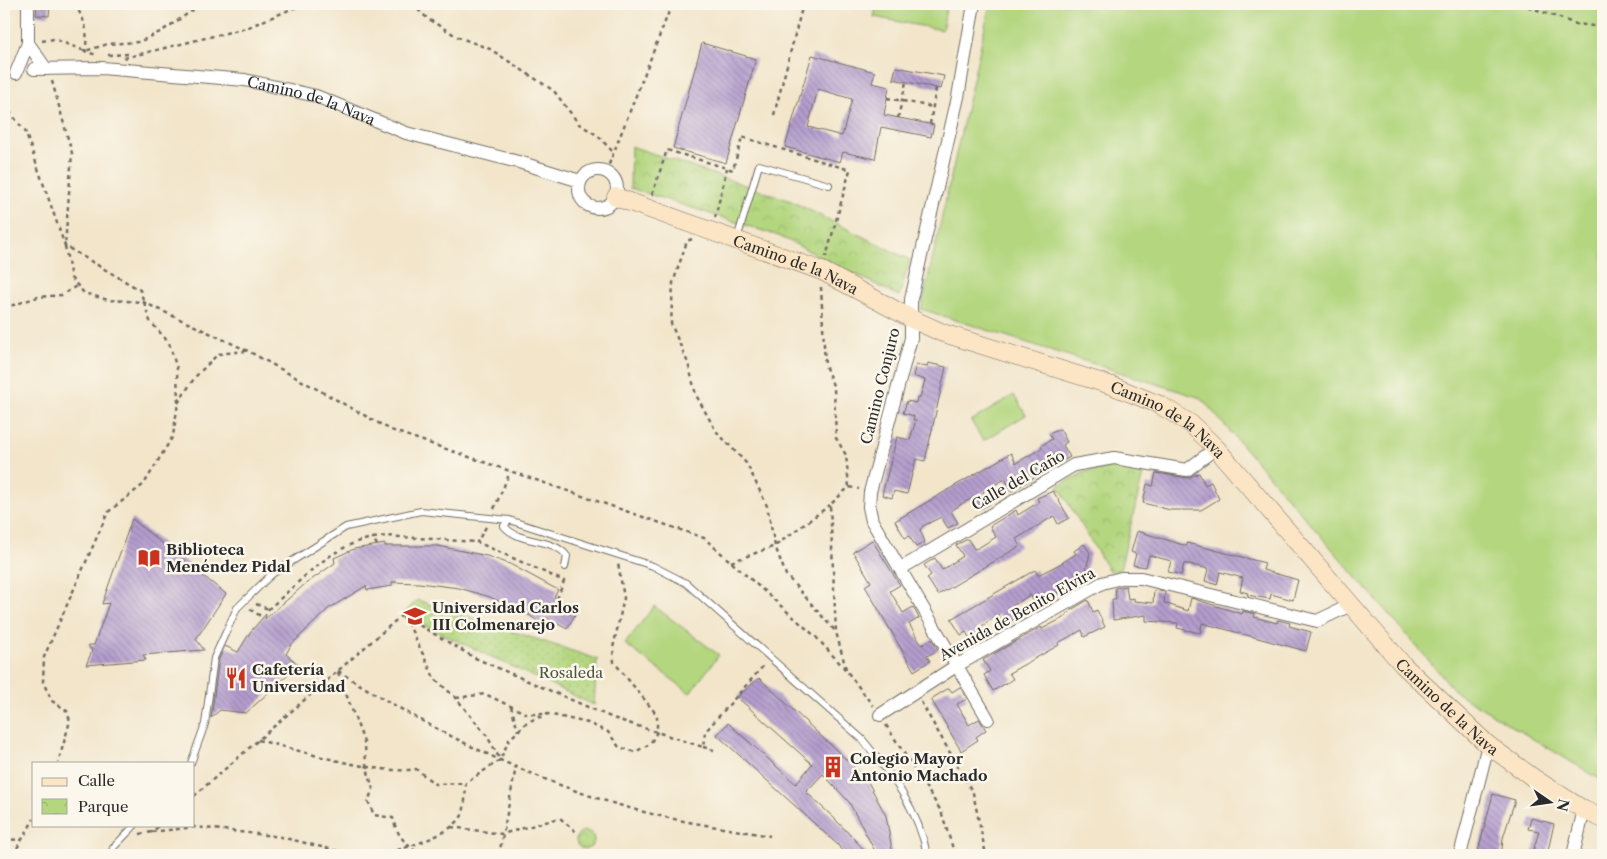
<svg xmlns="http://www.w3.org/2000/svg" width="1607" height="859" viewBox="0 0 1607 859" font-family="'Libre Caslon Text',serif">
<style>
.grass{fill:#b3d67e;stroke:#6f8054}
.park{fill:url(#park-crowns);stroke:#6f8054}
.garden{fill:url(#garden-dots);stroke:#6f8054}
.building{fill:url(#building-back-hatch);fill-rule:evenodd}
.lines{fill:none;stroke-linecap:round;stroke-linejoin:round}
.lane-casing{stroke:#716c63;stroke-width:8}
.street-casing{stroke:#716c63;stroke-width:14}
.secondary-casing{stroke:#716c63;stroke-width:19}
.path{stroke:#716c63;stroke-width:2.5;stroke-dasharray:4 4;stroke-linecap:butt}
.lane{stroke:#fff;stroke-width:6}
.street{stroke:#fff;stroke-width:12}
.secondary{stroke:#fce5c4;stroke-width:18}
.labels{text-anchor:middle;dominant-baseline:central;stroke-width:5;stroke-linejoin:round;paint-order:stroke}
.street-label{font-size:15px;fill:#2b2b2b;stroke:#fbf7ec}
.poi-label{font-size:15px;font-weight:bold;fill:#2b2b2b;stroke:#fbf7ec;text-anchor:start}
.park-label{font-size:15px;fill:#4d5640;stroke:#fbf7ec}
</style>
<defs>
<pattern id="park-crowns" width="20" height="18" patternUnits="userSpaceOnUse" patternTransform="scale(1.25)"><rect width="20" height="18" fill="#b3d67e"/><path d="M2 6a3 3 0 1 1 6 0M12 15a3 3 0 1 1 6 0" fill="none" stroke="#9ab86d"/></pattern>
<pattern id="garden-dots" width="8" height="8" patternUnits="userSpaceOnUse" patternTransform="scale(1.25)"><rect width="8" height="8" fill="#b3d67e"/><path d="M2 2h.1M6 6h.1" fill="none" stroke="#9ab86d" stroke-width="1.8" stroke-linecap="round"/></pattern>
<pattern id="building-back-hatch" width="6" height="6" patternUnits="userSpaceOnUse" patternTransform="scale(1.25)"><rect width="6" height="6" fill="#b49dce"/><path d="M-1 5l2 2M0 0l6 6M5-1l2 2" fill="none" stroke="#9380a7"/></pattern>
</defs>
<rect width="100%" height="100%" fill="#fbf7ec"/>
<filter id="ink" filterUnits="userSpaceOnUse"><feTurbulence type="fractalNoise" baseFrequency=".02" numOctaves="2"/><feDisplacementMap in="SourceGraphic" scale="10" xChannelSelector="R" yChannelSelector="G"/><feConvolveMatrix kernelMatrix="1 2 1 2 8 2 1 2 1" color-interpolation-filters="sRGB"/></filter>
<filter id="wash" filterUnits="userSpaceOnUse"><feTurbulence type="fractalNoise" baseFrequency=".0096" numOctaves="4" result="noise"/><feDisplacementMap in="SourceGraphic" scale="20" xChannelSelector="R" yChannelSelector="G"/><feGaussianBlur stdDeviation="1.12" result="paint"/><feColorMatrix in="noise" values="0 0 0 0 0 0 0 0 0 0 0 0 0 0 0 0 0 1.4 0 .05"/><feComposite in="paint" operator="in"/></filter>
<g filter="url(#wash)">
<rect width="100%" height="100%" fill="#f2e5ca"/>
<g class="grass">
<path d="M877,4H947L942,30L874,17Z"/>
<path d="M990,4H1603V781L1457,693L1201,398L921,309Z"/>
<path d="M1014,395L1026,415L983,441L971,421Z"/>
<path d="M654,606L719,655L690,693L625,644Z"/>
</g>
<g class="park">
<path d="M631,146L791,201L910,260L899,296L779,236L630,188Z"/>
<path d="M1114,466L1144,470L1120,570L1109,571L1058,486L1085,472Z"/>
<circle cx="585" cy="840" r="9"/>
</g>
<path class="garden" d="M417,600L597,659L594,705L402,615Z"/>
<g id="blocks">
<g class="building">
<path d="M37,4H50L49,16L36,15Z"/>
<path d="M702,43L756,59L726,163L673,148Z"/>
<path d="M812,55L875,72L872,83L889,87L884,115L934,125L931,137L881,127L875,159L843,152L840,162L785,147ZM818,89L852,99L842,136L808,127Z"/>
<path d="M896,67L944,76L941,89L893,79Z"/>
<path d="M928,363L946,367L925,461L916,459L907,494L894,491L892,498L882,495L897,437L910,440L916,420H913L914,416L903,413L907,401L916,403L917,398H920L925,380L913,376L916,365L927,367Z"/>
<path d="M1060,429L1067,442L1063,445L1070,457L1059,463L1056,459L1035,471L1038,475L1012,491L1005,479L993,486L983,492L990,504L980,509L973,498L963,503L951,511L958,523L948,528L941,517L923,526L920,530L925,542L916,547L909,536L905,538L895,521L1011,453L1016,463L1042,448L1041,446L1052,439L1049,434Z"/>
<path d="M1156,473L1188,478L1199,473L1205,485L1211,482L1219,499L1201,510H1170L1143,503L1147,484L1153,486Z"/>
<path d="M1053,491L1069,518L1058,524L1054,516L1016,539L1020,546L938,595L927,578L931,575L924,565L935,558L942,570L963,556L956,545L968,539L974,549L978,548L996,537L990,526L1016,510L1018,515L1039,502L1037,498Z"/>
<path d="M132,519L226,594L196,639L204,650L143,655L146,660L86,665L92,651L88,645H94L109,603L102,604Z"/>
<path d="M1137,531L1187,546V543L1265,563L1263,570L1298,580L1293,600L1271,594L1270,599L1247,595L1248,593L1240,591L1243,578L1220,572L1217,585L1205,581L1208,569L1189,564H1184L1181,575L1168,572L1171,561L1149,555L1146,567L1133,565L1136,554L1131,552Z"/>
<path d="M872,540L900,585L890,591L903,613L913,607L919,618L909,624L919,641L922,645L932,639L938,650L927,656L930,661L914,671L865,586L871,582L853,552Z"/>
<path d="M385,544V546H438L487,556L510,564L558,590L554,597L577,611L567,629L544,616L540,623L529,615L490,597L459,588L419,583L392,582V586L367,590L366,586L328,609L291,645L286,654L299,665L246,713L220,710L211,718L219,659L225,646L238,652L251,631L266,614L265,619L304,585L335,563L334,558L354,549Z"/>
<path d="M1084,544L1090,553L1085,575L1037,606L1030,595L1009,608L1015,619L1004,625L998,614L978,629L983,638L973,644L966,632L961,635L951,619L1035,570L1038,575L1060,564L1076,554L1074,551Z"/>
<path d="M1126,586L1128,599L1134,598V601L1153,603L1154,590L1165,592L1164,603L1188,611L1191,598L1242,614L1243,611L1255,614L1254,617L1277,623L1278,620L1290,623L1289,626L1311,632L1306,651L1202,623L1200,633L1177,628L1178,623L1146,621V615L1113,620L1112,599H1116L1115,588Z"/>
<path d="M1088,600L1093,612L1097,610L1105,627L1084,637L1082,630L1058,643L1059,645L1009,673L1013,679L993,691L984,675L990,671L983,660L1041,627L1042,629L1063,618L1071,610Z"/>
<path d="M759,678L866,778L886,816L893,855H877L849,802L823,774L806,792L834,818L869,855H844L838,845L717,735L728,723L796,784L812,764L737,697Z"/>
<path d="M960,687L967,699L957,704L969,725L979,719L986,730L976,737L978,740L961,751L931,699L949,688L952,692Z"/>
<path d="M1493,794L1515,800L1503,838L1502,849L1500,855H1477Z"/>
<path d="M1531,818L1554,824L1547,855H1532L1539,831L1528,829Z"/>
</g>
</g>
</g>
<g filter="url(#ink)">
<use href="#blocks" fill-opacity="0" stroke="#716c63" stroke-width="1"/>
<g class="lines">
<g class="lane-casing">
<g id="lane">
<path d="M737,239L759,165L829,185"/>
<path d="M509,520L504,526C520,545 553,537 567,556L565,567"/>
<path d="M191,763L205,724L214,658L237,608L272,574L346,527L421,511L509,520L653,566L686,583L862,739C891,774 919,810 927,855"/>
<path d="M111,855L113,848L135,825"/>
</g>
</g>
<g class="street-casing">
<g id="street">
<path d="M974,4L958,97L911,299V338L870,492L869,507L872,521L988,719"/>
<path d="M28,43V4"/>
<path id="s1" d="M34,69L102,68L245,80L316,96L406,133L522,163L580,181"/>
<path d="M16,73L28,43L46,69"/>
<circle cx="598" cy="189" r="19"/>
<path d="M900,569L1074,465L1114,458L1187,470L1216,448"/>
<path d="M880,715L956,666L1102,583L1121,578H1141L1317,621L1353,604"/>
<path d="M1460,855L1488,745"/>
<path d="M1573,855L1584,810"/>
</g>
</g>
<g class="secondary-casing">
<g id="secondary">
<path id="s2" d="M616,197L822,271L912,319L943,333L1113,386L1160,405L1191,424L1216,448L1403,665L1488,745L1535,779L1584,810L1603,819"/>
</g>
</g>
<g class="path">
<path d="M74,4C85,19 89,32 85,51L96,55"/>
<path d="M412,4L428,19L458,37L490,49L554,91L579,124L597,135L614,153"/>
<path d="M1521,4L1576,24L1603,27"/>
<path d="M42,41L54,39L85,51L108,44L139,42L162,31L202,4"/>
<path d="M108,55L130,54"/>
<path d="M124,58L246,28L294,8L316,4"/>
<path d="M52,81L72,153L65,246L71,278L84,293L108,300L143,302L248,351L391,430L704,538L816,637L846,670L873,706"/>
<path d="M887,98L933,107"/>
<path d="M4,105L25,131L65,246L140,290L150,321L169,343L177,369L178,403L173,436L144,484L108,512L44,657L43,682L52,701L67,711L70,721L58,763"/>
<path d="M774,115L803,4"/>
<path d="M898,118L906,82"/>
<path d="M930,124L936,88"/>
<path d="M606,172L672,4"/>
<path d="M652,195L667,150L733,170L742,137L850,170L826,257"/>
<path d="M715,218L727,168"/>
<path d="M692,239L687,241L673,283L671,324L688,363L696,395L716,431L747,464L767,506L775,546L786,575L836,632"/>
<path d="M821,287L825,365L834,388L836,438L846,455L849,487"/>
<path d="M4,308L38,297L62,295L78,285"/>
<path d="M178,403L195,377L218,354L246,351"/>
<path d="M494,509L510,472"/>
<path d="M486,527L477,542L564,581L557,599"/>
<path d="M377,545L373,538L386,536L477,542"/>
<path d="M731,562L775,546L830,505"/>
<path d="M256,604L266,608V611C299,584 329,545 373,538"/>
<path d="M250,609L262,617"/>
<path d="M403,616L414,635L434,678L456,698L487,736L500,759"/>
<path d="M846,669L836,632L830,505L849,487L859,489"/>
<path d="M338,671C439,735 552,792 669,818C702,825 736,830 770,836"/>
<path d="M338,672L365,745L366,765L373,789L368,801L374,815L393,818C397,836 406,845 421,855"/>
<path d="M456,698L485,694L527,714H545"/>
<path d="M921,702L973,793L986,855"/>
<path d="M511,706L518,731"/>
<path d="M886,725L941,811L955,855"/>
<path d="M258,740C298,750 379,776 416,769L435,784L466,783"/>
<path d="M703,747L714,750"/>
<path d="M194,796L402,615L475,658L613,718L703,747L705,732L765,664"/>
<path d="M451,827L502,834L560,818L576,832"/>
<path d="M152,832L194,827L232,831L281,837L346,853L367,855"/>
<path d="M140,834L152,832L160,825"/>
<path d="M4,839L21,840"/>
<path d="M13,855L34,819"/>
<path d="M382,855C403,848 448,837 461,817C466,809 465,792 466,783L500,760L509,740L527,722L548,714L588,723L608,732L619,747L635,752L650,744L657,732V715L614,662L613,648L624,598L618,563"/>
<path d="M499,855L516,767"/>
<path d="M584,855L589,852"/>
</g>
<use href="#lane" class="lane"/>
<use href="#street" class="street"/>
<use href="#secondary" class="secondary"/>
</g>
</g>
<defs>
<g id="library-bare" transform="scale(1.725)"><path d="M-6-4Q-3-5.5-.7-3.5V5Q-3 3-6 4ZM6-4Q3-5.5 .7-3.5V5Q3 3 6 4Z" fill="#c8321e" stroke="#fbf7ec" stroke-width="2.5" paint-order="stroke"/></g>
<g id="university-bare" transform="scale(1.725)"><path d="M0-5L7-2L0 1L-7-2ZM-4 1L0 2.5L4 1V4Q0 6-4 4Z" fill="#c8321e" stroke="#fbf7ec" stroke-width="2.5" paint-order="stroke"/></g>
<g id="restaurant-bare" transform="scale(1.725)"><path d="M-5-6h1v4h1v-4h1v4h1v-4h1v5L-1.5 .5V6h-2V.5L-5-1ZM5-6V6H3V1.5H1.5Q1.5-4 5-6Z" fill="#c8321e" stroke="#fbf7ec" stroke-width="2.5" paint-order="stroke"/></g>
<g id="building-bare" transform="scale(1.725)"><path d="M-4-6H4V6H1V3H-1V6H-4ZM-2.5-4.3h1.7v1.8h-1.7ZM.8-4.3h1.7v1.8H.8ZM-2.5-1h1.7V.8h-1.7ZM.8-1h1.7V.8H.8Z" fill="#c8321e" stroke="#fbf7ec" stroke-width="2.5" paint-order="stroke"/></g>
</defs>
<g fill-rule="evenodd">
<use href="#library-bare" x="149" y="558"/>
<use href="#university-bare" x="415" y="616"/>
<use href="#restaurant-bare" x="236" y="678"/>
<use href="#building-bare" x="833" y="767"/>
</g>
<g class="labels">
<g class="street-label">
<text stroke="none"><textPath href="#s1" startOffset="281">Camino de la Nava</textPath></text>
<text stroke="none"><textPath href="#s2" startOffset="192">Camino de la Nava</textPath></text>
<text transform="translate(880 386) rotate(-76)">Camino Conjuro</text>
<text stroke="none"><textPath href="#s2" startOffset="598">Camino de la Nava</textPath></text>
<text transform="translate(1018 480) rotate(-30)">Calle del Caño</text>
<text transform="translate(1017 614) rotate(-29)">Avenida de Benito Elvira</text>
<text stroke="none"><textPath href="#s2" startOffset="1002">Camino de la Nava</textPath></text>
</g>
<g class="poi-label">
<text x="166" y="549">Biblioteca<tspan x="166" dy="17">Menéndez Pidal</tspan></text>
<text x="432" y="607">Universidad Carlos<tspan x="432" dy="17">III Colmenarejo</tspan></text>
<text x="252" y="669">Cafetería<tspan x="252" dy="17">Universidad</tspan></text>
<text x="850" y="758">Colegio Mayor<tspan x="850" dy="17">Antonio Machado</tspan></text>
</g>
<g class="park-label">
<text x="571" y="672">Rosaleda</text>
</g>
</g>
<rect width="1607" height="859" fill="none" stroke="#fbf7ec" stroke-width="20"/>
<rect x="32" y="762" width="162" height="65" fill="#fbf7ec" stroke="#a8a59f"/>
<rect x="42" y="778" width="25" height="8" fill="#fce5c4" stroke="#a8a59f"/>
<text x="78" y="786" font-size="15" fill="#2b2b2b">Calle</text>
<rect x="42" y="799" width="25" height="15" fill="url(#park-crowns)" stroke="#a8a59f"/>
<text x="78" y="812" font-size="15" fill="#2b2b2b">Parque</text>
<g transform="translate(1550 802) rotate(103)" stroke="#fbf7ec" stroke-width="4" paint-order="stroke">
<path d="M0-4L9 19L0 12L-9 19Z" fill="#2b2b2b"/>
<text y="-8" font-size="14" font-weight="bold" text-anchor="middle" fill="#2b2b2b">N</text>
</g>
</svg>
